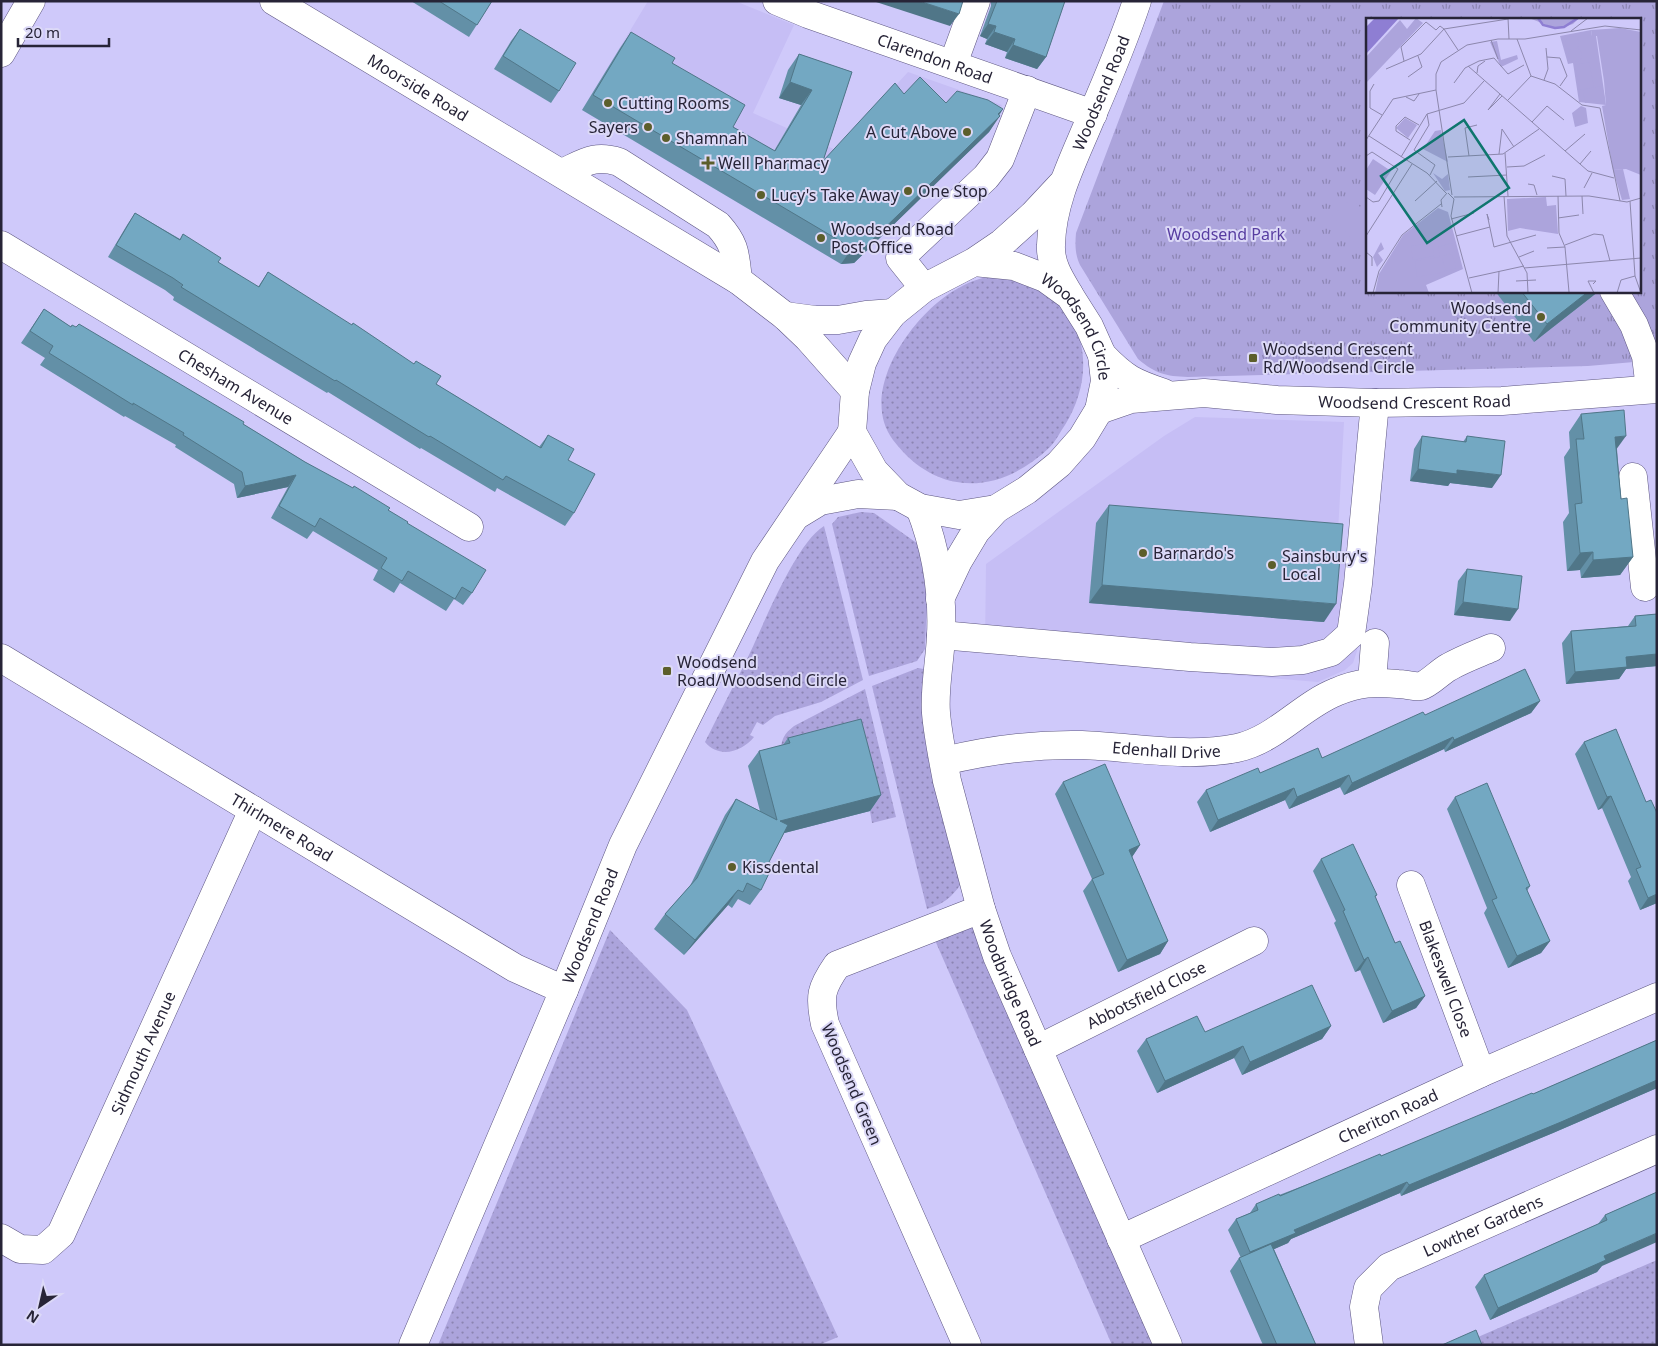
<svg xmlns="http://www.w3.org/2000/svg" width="1658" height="1346" viewBox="0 0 1658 1346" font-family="'Noto Sans',sans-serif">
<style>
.built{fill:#c6bef5}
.grass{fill:url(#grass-dots)}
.park{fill:url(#park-tufts);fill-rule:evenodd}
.garden{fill:#aca4dc}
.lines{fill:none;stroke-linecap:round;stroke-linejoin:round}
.minor-casing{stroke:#5d5681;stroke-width:29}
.minor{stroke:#fff;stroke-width:28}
.wall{fill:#6390a7}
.shaded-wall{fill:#507688}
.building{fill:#73a8c2;stroke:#507688}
.poi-dot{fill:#5c5e2b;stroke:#dcd9f7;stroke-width:2}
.labels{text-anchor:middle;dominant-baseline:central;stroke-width:4;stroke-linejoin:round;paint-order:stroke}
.street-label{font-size:16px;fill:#272437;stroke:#dcd9f7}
.poi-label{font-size:16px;fill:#272437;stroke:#dcd9f7;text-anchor:start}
.park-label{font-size:16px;fill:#573da1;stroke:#dcd9f7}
.inset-river{fill:none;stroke:#8e7ed3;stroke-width:2.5}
.inset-road{fill:none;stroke:#8c87ac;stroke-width:1}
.view{fill:#0f766e;fill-opacity:0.15;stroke:#0f766e;stroke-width:2.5}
.inset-edge{fill:none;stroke:#272437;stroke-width:2.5}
</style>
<defs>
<pattern id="grass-dots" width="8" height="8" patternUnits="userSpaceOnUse" patternTransform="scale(1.25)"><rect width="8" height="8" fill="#aca4dc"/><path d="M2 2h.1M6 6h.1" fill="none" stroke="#8c85b3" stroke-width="1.8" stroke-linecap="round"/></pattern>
<pattern id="park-tufts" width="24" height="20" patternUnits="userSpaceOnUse" patternTransform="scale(1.25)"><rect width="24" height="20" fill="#aca4dc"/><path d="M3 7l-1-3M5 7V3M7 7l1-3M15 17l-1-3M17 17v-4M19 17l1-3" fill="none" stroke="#8c85b3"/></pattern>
</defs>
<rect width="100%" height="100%" fill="#cfc9fa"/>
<g class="built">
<path d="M648,1H735L794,25L753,113L836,150L908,72L1002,105L989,132L854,263L841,264L582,110Z"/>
<path d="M1195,417L1344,422L1337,550L1366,553L1357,651L1353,663L1345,670L1318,682L1085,663V654L985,646L986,564L1164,436Z"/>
</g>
<g class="grass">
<path d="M1003,274C1017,279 1037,284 1049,291C1058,297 1070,315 1074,324C1090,357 1084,394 1065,425C1060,432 1056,441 1050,447C1000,495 937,498 893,440C857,392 913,313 957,289C974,279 984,277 1003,274Z"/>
<path d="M861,512L874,513L921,546L928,570L925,649L917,661L869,676L832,524L838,517Z"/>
<path d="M824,526L863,680L821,702L775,716L763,725L757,722L750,735L754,737C742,752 719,759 705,742C719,714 734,685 748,657C764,624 795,544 824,526Z"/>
<path d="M918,668L929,670L961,884C950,899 943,904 927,909L872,686Z"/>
<path d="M865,689L896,817L872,823L870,811L781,752C781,739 784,734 794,726Z"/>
<path d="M977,921L1158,1345H1112L934,938Z"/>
<path d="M610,930L687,1010L838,1337L819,1345H438Z"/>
<path d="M1657,1260V1345H1481L1478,1337Z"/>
</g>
<path class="park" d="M1164,1H1657V360L1588,366L1188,377C1165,376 1156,374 1138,359L1080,265C1075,254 1075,245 1076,233ZM1367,19H1639V291H1367Z"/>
<path class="garden" d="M1353,198L1367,216V258L1332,215Z"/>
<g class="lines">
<g class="minor-casing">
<g id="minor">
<path id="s1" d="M274,1L738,280L785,316L808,338L855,391"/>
<path id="s2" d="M777,1L808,14L1093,114"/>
<path d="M1,53L31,1"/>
<path d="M953,64L976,1"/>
<path d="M562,173C584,163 594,154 619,162L718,225C736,245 735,254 738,280"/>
<path id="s3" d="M1,245L469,527"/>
<path id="s4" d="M974,262L1014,266L1045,278L1070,296L1089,326L1102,355L1105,381L1099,410L1082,438L1059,464L1027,490L996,509L959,515L920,508L898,496L874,471L852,432L855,391L862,363L873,339L893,313L924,288L974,262L1002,243L1033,215L1062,184"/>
<path d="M924,288L900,258L986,177L1000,159L1027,90"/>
<path d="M1614,291L1634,325L1646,356L1650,389"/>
<path id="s5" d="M1069,294C1060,279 1050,264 1051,245C1052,199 1075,157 1092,115C1108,78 1124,40 1137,1"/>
<path d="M785,316L815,320H838L866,315L893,313"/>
<path d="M1102,355C1125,379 1134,383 1164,393"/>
<path id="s6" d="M1099,410L1131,399L1204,393L1277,400L1375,403L1502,401L1657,389"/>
<path d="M1633,477L1645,587"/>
<path id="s7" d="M920,508C936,549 943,593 941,636C940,660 934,689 936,713C938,736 943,759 947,781L981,909L997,956L1168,1345"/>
<path d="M797,515L820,501L858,494L898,496"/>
<path d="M940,599L958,561L976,531L996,509"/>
<path d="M941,635L1190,657L1272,662L1303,660L1331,652L1351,634L1358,584L1375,403"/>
<path id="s8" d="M1,658L515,968L564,990"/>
<path d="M1372,682L1375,643"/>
<path id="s9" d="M944,761C989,750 1036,744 1082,745C1134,747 1186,758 1237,748C1275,740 1301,706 1336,692C1359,682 1374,682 1398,684C1405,684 1415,687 1421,686C1429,684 1441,671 1449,667C1463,659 1477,654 1491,648"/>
<path id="s10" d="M1411,885L1481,1073"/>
<path id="s11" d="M1038,1049L1254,941"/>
<path id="s12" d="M1,1238L20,1249L43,1250L61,1234L253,810"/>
<path id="s13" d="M1121,1239L1481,1073L1657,997"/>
<path id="s14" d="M413,1345L564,990L623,845L765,561L852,432"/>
<path d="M967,1345L825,1024C819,996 821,988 837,965L981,909"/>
<path id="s15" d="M1369,1345L1364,1307L1368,1288L1389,1267L1657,1149"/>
</g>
</g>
<use href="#minor" class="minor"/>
</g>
<g class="wall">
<path d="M411,1H492L469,37Z"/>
<path d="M991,1H1065L1046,57L1037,69L1005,58L1007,52L985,44L987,39L980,36L991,6Z"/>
<path d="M520,29L559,91L551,103L494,69L511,41Z"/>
<path d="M631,32L672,63L733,127L774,151L801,105L779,98L788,70L799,54L852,72L823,161L904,94L946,103L1003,109L989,132L854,263L841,264L582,110L620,48Z"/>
<path d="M135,213L180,239L183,234L218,262L258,287L268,272L436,384L539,447L548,435L568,460L574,513L565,526L497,488L495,492L421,448L420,449L328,392L327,393L173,300L174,297L165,290L108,257L127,225Z"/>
<path d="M1495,291H1599L1534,342Z"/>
<path d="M44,309L71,327L243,424L305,462L388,510L407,523L472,593L463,605L454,599L446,611L400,583L394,593L373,580L378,570L313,531L307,539L271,518L288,487L237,498L234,484L175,447L176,445L125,416L124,417L40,365L45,358L21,343Z"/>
<path d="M1581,414L1617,449L1621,499L1633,557L1620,575L1581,578L1580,570L1567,571L1563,522L1569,513L1564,457L1570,448L1569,432Z"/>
<path d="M1422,436L1463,442L1467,436L1492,488L1450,483L1448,486L1410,481L1414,449Z"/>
<path d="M1109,505L1324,622L1089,603L1096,523Z"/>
<path d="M1467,569L1510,621L1454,615L1458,581Z"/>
<path d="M1657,614V666L1626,669L1619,679L1566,684L1562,643L1571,631L1628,626L1635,616Z"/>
<path d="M1540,701L1531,713L1445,752L1444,749L1344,795L1340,787L1289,809L1285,800L1210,832L1197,802L1206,790L1322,758L1425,715Z"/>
<path d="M1616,729L1657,903L1640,910L1628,881L1631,877L1602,808L1598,810L1575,754L1584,742Z"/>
<path d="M788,738L881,795L870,811L784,833L769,862L761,890L750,905L738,899L732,908L728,905L684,955L654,929L665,914L690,886L725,815L736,799L760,811L748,766L759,751L783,745Z"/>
<path d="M1063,782L1140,845L1132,857L1168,941L1160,954L1118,972L1083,891L1092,879L1055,794Z"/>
<path d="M1455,797L1530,886L1527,891L1550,941L1541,953L1508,968L1484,913L1487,908L1447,809Z"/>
<path d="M1321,859L1377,895L1375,897L1395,943L1425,996L1416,1008L1383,1023L1360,970L1355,972L1334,923L1336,921L1313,871Z"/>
<path d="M1331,1026L1322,1039L1242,1075L1234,1058L1157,1093L1137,1051L1146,1039L1205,1032Z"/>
<path d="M1657,1040V1088L1553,1133L1401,1196L1400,1193L1291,1239L1288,1243L1274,1249L1316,1345H1263L1230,1271L1239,1258H1241L1228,1230L1236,1219L1250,1213L1256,1204L1381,1156L1533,1094Z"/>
<path d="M1657,1192L1597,1272L1490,1320L1475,1287L1484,1275L1598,1224L1605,1215Z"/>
</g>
<g class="shaded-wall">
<path d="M873,1H919L959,14L950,26Z"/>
<path d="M988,24L996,26L987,39L980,36Z"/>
<path d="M994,32L1015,39L1007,52L985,44Z"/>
<path d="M1013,45L1046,57L1037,69L1005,58Z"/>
<path d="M790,82L812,90L801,105L779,98Z"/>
<path d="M1003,109L993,123L1000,116L989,132L854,263L841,264L852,248L998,114Z"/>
<path d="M1589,291H1599L1534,342L1547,324Z"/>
<path d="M1626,436L1613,454L1615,437Z"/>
<path d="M1418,469L1457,470L1501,475L1492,488L1450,483L1448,486L1410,481Z"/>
<path d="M296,475L288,487L237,498L245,486Z"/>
<path d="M1593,552L1580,570L1567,571L1580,553Z"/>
<path d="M1633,557L1620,575L1581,578L1593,560Z"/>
<path d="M1102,585L1336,604L1324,622L1089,603Z"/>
<path d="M1463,602L1518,609L1510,621L1454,615Z"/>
<path d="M1657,654V666L1626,669L1619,679L1566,684L1575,672L1626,657Z"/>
<path d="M1540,701L1531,713L1445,752L1454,740Z"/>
<path d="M1453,737L1444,749L1344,795L1352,783Z"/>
<path d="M1349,775L1340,787L1289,809L1297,797Z"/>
<path d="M1294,788L1285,800L1210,832L1218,820Z"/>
<path d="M881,795L870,811L769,837L780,821Z"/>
<path d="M1611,796L1602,808L1598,810L1607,797Z"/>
<path d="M1140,845L1132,857L1129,850Z"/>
<path d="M738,890L728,905L684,955L695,940Z"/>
<path d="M1657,894V903L1640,910L1648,898Z"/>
<path d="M1168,941L1160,954L1118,972L1127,960Z"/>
<path d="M1550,941L1541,953L1508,968L1517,956Z"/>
<path d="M1368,957L1360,970L1355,972L1364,960Z"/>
<path d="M1425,996L1416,1008L1383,1023L1392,1011Z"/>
<path d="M1331,1026L1322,1039L1242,1075L1250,1062Z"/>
<path d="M1243,1046L1234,1058L1157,1093L1165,1081Z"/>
<path d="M1657,1080V1088L1553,1133L1401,1196L1409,1185Z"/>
<path d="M1407,1182L1400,1193L1291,1239L1288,1243L1243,1263L1250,1252L1294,1230Z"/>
<path d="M1657,1233V1242L1602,1266L1597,1272L1490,1320L1498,1308L1604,1256Z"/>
</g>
<g class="building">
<path d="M439,1H492L477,25Z"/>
<path d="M919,1H963L959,14Z"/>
<path d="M997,1H1065L1046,57L1013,45L1015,39L994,32L996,26L988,24Z"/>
<path d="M520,29L576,63L559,91L503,56Z"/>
<path d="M631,32L675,58L672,63L745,105L733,127L775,151L812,90L790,82L799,54L852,72L823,161L895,83L904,94L920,77L946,103L957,91L988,100L1003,109L998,114L1000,116L865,247L852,248L593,95Z"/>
<path d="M135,213L180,240L183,234L221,258L218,262L259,287L268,272L352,325L353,323L414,364L416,361L441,376L436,384L541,448L548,435L574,449L568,460L595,474L574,513L506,476L503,480L430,436L429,437L336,380L335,381L181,287L183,285L173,278L116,245Z"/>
<path d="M1521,291H1589L1547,324Z"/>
<path d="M44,309L71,327L72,325L76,327L79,324L244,422L243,424L305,462L353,488L354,486L390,508L388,510L408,522L407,523L486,570L472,593L462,587L455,599L408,571L402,581L381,568L387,558L320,518L315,527L279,506L296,475L245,486L242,472L183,435L184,433L133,403V405L49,353L53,346L30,331Z"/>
<path d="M1624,410L1626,436L1615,437L1621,499L1627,498L1633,557L1593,560V552L1580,553L1575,504L1582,503L1576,439H1584L1581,414Z"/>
<path d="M1422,436L1466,442L1467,436L1505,441L1501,475L1457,470V474L1418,469Z"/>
<path d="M1109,505L1343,524L1336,604L1102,585Z"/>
<path d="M1467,569L1522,576L1518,609L1463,602Z"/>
<path d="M1657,614V654L1626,657L1627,667L1575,672L1571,631L1636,626L1635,616Z"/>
<path d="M1525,669L1540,701L1454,740L1453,737L1352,783L1349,775L1297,797L1294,788L1218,820L1206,790L1258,768L1260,773L1318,748L1322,758L1423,712L1425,715Z"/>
<path d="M861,719L881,795L780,821L788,825L769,862L773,865L761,890L747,883L743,892L738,890L695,940L665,914L697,878L736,799L777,820L759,751L790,743L788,738Z"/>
<path d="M1616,729L1646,802L1651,800L1657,813V894L1648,898L1636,869L1641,867L1611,796L1607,797L1584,742Z"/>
<path d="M1105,764L1140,845L1129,850L1168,941L1127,960L1092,879L1104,874L1063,782Z"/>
<path d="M1487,783L1530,886L1526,888L1550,941L1517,956L1492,900L1497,898L1455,797Z"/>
<path d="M1353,844L1377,895L1375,896L1395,943L1400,941L1425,996L1392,1011L1368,957L1364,960L1343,911L1345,910L1321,859Z"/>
<path d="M1312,985L1331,1026L1250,1062L1243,1046L1165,1081L1146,1039L1197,1016L1205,1032Z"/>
<path d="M1657,1040V1080L1561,1122L1409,1185L1407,1182L1294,1230L1296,1233L1250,1252L1236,1219L1258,1210L1256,1204L1279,1194L1280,1196L1380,1154L1381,1156L1532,1093L1533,1094Z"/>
<path d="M1657,1192V1233L1604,1256L1606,1260L1498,1308L1484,1275L1607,1220L1605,1215Z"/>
<path d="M1271,1244L1316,1345H1277L1239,1258Z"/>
<path d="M1476,1330L1482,1345H1442Z"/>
</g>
<g class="poi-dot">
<circle cx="608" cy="103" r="5"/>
<circle cx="648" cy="127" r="5"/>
<circle cx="967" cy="132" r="5"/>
<circle cx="666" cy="138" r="5"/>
<path d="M705.5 155.5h5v5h5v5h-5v5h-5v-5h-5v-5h5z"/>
<circle cx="908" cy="191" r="5"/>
<circle cx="761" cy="195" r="5"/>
<circle cx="821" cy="238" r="5"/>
<circle cx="1541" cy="317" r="5"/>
<rect x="1248" y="353" width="10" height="10" rx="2.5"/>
<circle cx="1143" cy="553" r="5"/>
<circle cx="1272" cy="565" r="5"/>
<rect x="662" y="666" width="10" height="10" rx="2.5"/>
<circle cx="732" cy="867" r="5"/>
</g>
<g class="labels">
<g class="street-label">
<text stroke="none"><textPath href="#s2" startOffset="168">Clarendon Road</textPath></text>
<text stroke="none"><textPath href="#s1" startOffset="168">Moorside Road</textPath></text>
<text stroke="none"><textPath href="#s5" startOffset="214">Woodsend Road</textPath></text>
<text stroke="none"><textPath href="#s4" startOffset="134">Woodsend Circle</textPath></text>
<text stroke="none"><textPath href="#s3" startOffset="274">Chesham Avenue</textPath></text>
<text stroke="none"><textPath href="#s6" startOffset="318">Woodsend Crescent Road</textPath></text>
<text stroke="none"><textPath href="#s9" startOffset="224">Edenhall Drive</textPath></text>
<text stroke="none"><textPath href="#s8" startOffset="328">Thirlmere Road</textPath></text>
<text stroke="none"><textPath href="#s14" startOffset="455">Woodsend Road</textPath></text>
<text stroke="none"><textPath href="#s10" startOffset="100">Blakeswell Close</textPath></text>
<text stroke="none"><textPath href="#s7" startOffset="489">Woodbridge Road</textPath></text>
<text stroke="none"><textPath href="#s11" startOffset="121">Abbotsfield Close</textPath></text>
<text stroke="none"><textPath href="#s12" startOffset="268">Sidmouth Avenue</textPath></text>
<text transform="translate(852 1084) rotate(67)">Woodsend Green</text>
<text stroke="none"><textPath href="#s13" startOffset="294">Cheriton Road</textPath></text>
<text stroke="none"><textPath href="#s15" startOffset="190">Lowther Gardens</textPath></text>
</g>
<g class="poi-label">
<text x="618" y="103">Cutting Rooms</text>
<text x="638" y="127" text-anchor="end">Sayers</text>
<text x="957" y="132" text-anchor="end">A Cut Above</text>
<text x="676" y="138">Shamnah</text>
<text x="718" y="163">Well Pharmacy</text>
<text x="918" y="191">One Stop</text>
<text x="771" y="195">Lucy's Take Away</text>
<text x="831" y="229">Woodsend Road<tspan x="831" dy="18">Post Office</tspan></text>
<text x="1531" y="308" text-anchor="end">Woodsend<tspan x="1531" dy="18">Community Centre</tspan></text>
<text x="1263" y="349">Woodsend Crescent<tspan x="1263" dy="18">Rd/Woodsend Circle</tspan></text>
<text x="1153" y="553">Barnardo's</text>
<text x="1282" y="556">Sainsbury's<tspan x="1282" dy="18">Local</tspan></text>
<text x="677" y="662">Woodsend<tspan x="677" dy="18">Road/Woodsend Circle</tspan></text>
<text x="742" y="867">Kissdental</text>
</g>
<g class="park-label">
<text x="1226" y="234">Woodsend Park</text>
</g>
</g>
<g transform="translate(1366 18)">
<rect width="275" height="275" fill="#cfc9fa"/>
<path d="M50,0L57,5L0,65V39L34,2L41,11ZM254,10L275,14V157L260,151L247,152L236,88L240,87L238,63L231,18H226L225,12ZM131,23L135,42L151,37L152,41L135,49L124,24ZM215,88L220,90L222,105L209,109L206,95ZM39,100L51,107L42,120L30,110ZM75,112L82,144L57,131L69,113ZM7,141L25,153L9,177L0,171V152ZM67,155L76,161L82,156L84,172L79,173ZM15,224L18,231L12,235L17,242L11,249L7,239Z" fill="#aca4dc"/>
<path d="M163,0H213L207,6L191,11Z" fill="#aca4dc"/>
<path d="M225,12L226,18H230L240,87L213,84L207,45L202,46L194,18ZM257,151L264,181L256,182L247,152ZM72,190L82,194L97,251L60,267L63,275H9L13,256L37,217Z" fill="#aca4dc"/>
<path d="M199 25a7 7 0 1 1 14 0a7 7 0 1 1-14 0ZM202 37a7 7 0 1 1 14 0a7 7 0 1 1-14 0ZM223,44L228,69L214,72L209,47ZM236,68L239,81L219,85L217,72ZM180,179L181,188L190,187L192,216L154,210L142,213L141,181ZM66,225L68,238L47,242L45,228ZM86,225L89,234L77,238L86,236L90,250L80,253L76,240L79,254L51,259L49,243L74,239L72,229Z" fill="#aca4dc"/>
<path d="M9,0H33L0,36V9Z" fill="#8e7ed3"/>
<path class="inset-river" d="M172,0L177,7L189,10L198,9L212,0"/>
<path class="inset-road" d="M142,0L143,21M70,12L74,8L78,11L92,32M205,13L222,0M151,21L165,58L189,66L216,87L234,90L254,183M125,22L132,41M181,39L194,40L201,58L194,68M38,43L35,29L60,4L70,12M102,48L222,153L248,160M20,51L55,36L78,11L142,1M111,55L112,48L119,43M42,59L56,49L52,38M178,62L182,51L180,30M88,65L99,50L113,43L128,40L142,56L158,47M8,66L4,73V90L16,97M134,76L122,92L136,78M40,79L48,83L53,76M142,82L165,58M61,96L63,107L48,132L69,147L64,157M166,104L181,88L198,102M3,118L61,155L80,175M0,122L27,81L70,72M44,122L30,113V108L39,99L53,107M199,133L219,116M139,135L142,178M133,136L136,111L148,129M0,138L6,134L32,151L13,183L7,184L0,179M103,138L99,110L111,107M35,139L61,96L98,85L118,63M82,139L137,136L173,111M214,146L225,133M141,149L158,148L179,137M186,158L199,161L200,178M102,159L141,157M162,166L168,167L171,177M218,170L226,155M82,175L88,181L85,198L106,275M86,177L70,72V56L75,44L101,27L132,21H159L239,8L275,12M138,178L141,218L161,255L162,275M192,178L193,215L199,229L203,274M216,178L217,196M88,179L223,178L261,184L275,180M49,183L71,163M264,183L269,258L275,275M76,189L75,182L81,175M192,200L213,197M85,201L108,195M123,202L121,196L128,229L170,217M0,218L46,146M90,218L124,209M199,227L228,216L237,217L244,243M181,230L199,229M0,234L6,239V248M153,239L168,233M158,250L275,240M103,260L158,248M150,263L170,262M227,266L230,263H222L228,275M7,275L13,253L36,217L75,186M132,275L133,253M251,275L255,262L269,258"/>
<path class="view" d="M98,102L143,170L61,225L15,158Z"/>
<rect width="275" height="275" class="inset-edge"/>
</g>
<rect width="1658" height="1346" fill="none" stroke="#272437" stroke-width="5"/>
<g transform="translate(40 1306) rotate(214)" stroke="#dcd9f7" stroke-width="4" paint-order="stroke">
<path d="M0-4L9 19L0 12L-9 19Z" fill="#272437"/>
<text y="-8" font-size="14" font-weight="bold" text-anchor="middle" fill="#272437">N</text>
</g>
<path d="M18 38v8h91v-8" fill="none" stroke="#272437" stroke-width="2.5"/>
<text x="25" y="38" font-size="15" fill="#272437" stroke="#dcd9f7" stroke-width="4" paint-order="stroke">20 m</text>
</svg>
